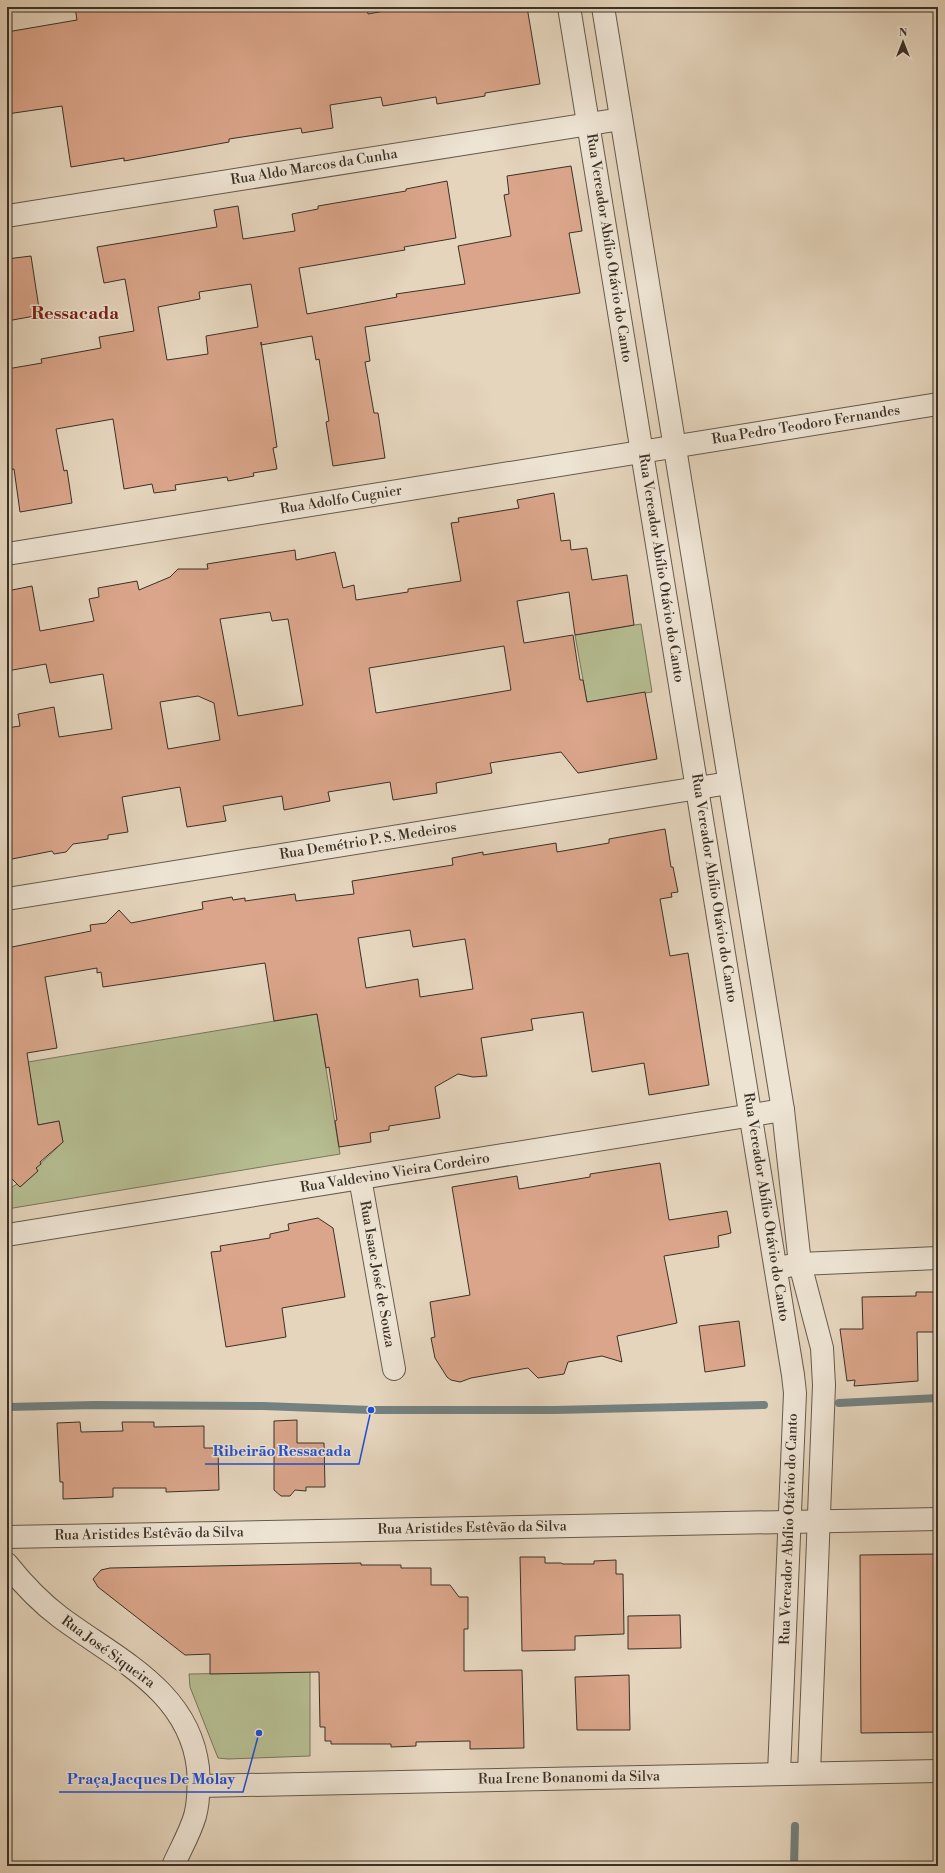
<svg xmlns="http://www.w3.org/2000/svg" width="945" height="1873" viewBox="0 0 945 1873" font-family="'Libre Bodoni',serif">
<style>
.green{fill:#b5bd91;stroke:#78775c}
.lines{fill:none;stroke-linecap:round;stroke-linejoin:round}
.stream{stroke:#738180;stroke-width:8}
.building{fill:#daa58a;stroke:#3a3127;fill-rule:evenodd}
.minor-casing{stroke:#655a4c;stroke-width:24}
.minor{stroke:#eee4d4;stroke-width:22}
.labels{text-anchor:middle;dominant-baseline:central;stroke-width:3;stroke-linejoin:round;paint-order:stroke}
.street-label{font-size:14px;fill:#3a3127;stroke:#eee4d4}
.district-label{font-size:18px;font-weight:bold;fill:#7a1f14;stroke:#eee4d4}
.leader{fill:none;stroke:#1d4ed8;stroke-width:1.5}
.callout-dot{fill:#1d4ed8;stroke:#eee4d4;stroke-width:1.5}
.callout-label{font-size:15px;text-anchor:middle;font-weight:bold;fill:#1d4ed8;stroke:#eee4d4;stroke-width:3;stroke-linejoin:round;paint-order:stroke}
</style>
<rect width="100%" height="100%" fill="#e5d5bd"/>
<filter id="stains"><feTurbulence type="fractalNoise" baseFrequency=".005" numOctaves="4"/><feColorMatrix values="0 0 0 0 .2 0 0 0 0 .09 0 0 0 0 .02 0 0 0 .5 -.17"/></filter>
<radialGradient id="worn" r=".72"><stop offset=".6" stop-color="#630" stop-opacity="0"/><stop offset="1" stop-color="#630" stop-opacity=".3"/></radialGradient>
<g class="green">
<path d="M641,624L652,692L587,702L575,635Z"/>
<path d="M317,1014L340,1154L7,1209V1190L17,1184L20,1187L38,1171L36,1168L63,1142L59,1121L38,1125L28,1062Z"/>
<path d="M310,1672V1756L228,1759L218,1758L190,1687L189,1674Z"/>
</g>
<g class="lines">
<g class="stream">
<path d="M839,1403L938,1398"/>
<path d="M7,1407L95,1405L263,1406L371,1410H555L764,1405"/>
<path d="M794,1866L795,1826"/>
</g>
</g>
<g class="building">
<path d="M75,7H367L368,14L406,7H527L540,84L485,93V96L437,104L436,97L383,106L381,97L330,105L333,128L302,133L301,128L229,139V142L124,161V158L71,167L62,106L7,114V32L77,20Z"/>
<path d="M571,166L582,231L569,233L580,293L365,327L370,361L365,362L374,413H378L385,458L333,466L326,422L329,421L319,359L316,360L312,336L261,345V342L277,447L273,448L277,469L253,473L254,476L228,481L227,477L175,485L176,490L154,493L152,484L124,489L113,419L56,429L64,471L67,470L72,503L20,512L14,469L7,470V369L42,363L41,359L101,348L99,337L134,331L125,279L104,283L97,247L217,227L214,210L238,206L243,239L295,231L292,214L318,209V206L406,191V189L447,181L456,238L404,247L405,250L299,268L307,314L397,297L396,294L465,284L458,246L511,236L504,195L509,194L507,176ZM251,284L258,327L206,336L208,354L167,360L158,307L200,299L199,292Z"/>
<path d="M31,256L40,315L7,321V259Z"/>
<path d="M554,493L561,541L570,540L571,550L587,548L592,580L627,575L634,625L575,635L569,592L517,601L524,643L573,635L580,680H583L587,702L645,692L657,759L578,773L561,752L490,763L492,773L436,783L437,793L393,800L390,782L328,792L330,801L284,810L282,796L223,806L226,821L187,827L180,787L122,797L128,832L108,835V839L73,844L66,852L54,854L52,851L7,860V728L20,726L18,714L54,707L59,737L112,729L103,674L50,683L46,664L7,671V591L32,586L40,631L94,621L89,599L99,597L98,588L137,581L139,590L170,577L178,569H208L207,564L295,550L296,560L335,552L343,588L354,585L356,600L408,592V589L461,581L451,523L459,522L458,518L519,508L517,500ZM270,612L272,621L288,619L303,705L238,716L220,619ZM504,646L511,690L376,713L369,668ZM198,696L214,703L220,740L168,749L160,702Z"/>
<path d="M665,829L671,867H673L678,892L671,893L672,897L660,899L670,956L688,953L709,1085L649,1095L644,1063L592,1072L583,1012L531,1019L533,1030L481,1038L487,1076L473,1077L458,1074L435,1087L440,1118L389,1126V1130L370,1133L371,1142L339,1147L335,1121L337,1120L329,1067L326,1068L317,1014L274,1021L265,963L103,987L101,972L97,973V968L45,977L57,1048L27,1053L38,1125L59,1121L63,1142L40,1162L41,1164L36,1168L38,1171L20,1187L7,1174V948L91,931L90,925L106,923L119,910L131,923L203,909L202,902L232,897L233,900L245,898V901L295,894L296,901L354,894L352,881L453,865L452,858L483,852V855L556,843L557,852L609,843V839ZM410,930L413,947L465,939L473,989L420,997L418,979L366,988L358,938Z"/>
<path d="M660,1163L669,1220L727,1211L731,1233L718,1236L719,1247L664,1256L677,1323L617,1336L622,1362L602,1356L568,1362L564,1374L538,1378L528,1368L471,1378L460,1382L451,1380L447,1377L435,1358L431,1338L435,1337L430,1302L470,1295L452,1187L517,1176L519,1189L590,1177V1174Z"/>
<path d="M318,1218L333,1228L345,1297L282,1308L286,1337L226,1347L211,1252L221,1251L220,1246L270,1238V1234L289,1230L288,1224Z"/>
<path d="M916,1292H938V1332H917L918,1381L854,1386L855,1380L847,1381L840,1329H863L862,1297L916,1296Z"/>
<path d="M739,1321L745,1366L705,1372L699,1326Z"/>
<path d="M297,1420V1443H324L325,1487H306V1491L295,1490L290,1496H281L274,1490V1421Z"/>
<path d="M80,1422L81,1432L123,1431L122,1422H154V1427L204,1426V1448H218L219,1490L166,1492V1488H113V1497L63,1499V1482H60L57,1423Z"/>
<path d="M938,1554V1732L861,1733L860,1555Z"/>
<path d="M520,1557H545V1563H561L563,1564H594V1561L616,1560V1574H623L624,1634L575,1636V1650L522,1651Z"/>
<path d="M361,1563V1565H401V1568H431V1585H450L459,1597H468V1629H464V1671L522,1670L524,1748L470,1749V1741L416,1742V1746L391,1747V1744H331V1741H325V1727H320L319,1672L210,1674V1654L185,1655L98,1587L93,1579L101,1570L110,1568Z"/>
<path d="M680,1615L681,1648L628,1649V1616Z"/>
<path d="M629,1675L630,1730H577L575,1677Z"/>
</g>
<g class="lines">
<g class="minor-casing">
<g id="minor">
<path d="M569,7L793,1375L795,1393L779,1773"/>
<path d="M603,7L783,1110L800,1264L822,1348L824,1385L809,1773"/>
<path d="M7,216L621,119"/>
<path d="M7,554L938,404"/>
<path d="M7,899L729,783"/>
<path d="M360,1178L394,1369"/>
<path d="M7,1235L783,1110"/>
<path d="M788,1266L800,1264L938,1258"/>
<path d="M7,1537L938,1519"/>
<path d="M7,1564C23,1584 40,1602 60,1617C116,1659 189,1690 198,1768C199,1784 199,1801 195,1816C190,1833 180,1850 173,1866"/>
<path d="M200,1786L938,1771"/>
</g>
</g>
<use href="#minor" class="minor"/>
</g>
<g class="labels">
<g class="street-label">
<text transform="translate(314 167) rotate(-9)">Rua Aldo Marcos da Cunha</text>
<text transform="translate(609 248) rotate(81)">Rua Vereador Abílio Otávio do Canto</text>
<text transform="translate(806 425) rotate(-9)">Rua Pedro Teodoro Fernandes</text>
<text transform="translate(341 500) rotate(-9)">Rua Adolfo Cugnier</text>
<text transform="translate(661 568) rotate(81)">Rua Vereador Abílio Otávio do Canto</text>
<text transform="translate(368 841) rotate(-9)">Rua Demétrio P. S. Medeiros</text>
<text transform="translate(714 888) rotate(81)">Rua Vereador Abílio Otávio do Canto</text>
<text transform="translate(395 1173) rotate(-9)">Rua Valdevino Vieira Cordeiro</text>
<text transform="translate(766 1207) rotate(81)">Rua Vereador Abílio Otávio do Canto</text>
<text transform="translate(377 1274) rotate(80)">Rua Isaac José de Souza</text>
<text transform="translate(472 1528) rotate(-1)">Rua Aristides Estêvão da Silva</text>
<text transform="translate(789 1529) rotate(-88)">Rua Vereador Abílio Otávio do Canto</text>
<text transform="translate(149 1534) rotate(-1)">Rua Aristides Estêvão da Silva</text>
<text transform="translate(108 1652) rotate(36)">Rua José Siqueira</text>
<text transform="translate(569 1778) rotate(-1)">Rua Irene Bonanomi da Silva</text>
</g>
<g class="district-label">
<text x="75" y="313">Ressacada</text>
</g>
</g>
<path class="leader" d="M371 1410L359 1464H205M259 1733L243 1792H59"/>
<g class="callout-dot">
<circle cx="371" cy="1410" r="4"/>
<circle cx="259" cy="1733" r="4"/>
</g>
<g class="callout-label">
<text x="282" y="1456">Ribeirão Ressacada</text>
<text x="151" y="1784">Praça Jacques De Molay</text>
</g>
<rect width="945" height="1873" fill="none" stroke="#e5d5bd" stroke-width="24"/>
<rect x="8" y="8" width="929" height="1857" fill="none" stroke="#3a3127" stroke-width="2"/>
<rect x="12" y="12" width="921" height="1849" fill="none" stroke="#3a3127"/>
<g transform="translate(903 42)" stroke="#eee4d4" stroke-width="3" paint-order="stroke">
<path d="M0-3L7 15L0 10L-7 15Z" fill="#3a3127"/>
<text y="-6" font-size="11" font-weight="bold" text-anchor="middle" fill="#3a3127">N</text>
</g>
<rect width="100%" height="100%" filter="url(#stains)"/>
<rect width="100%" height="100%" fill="url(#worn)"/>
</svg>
